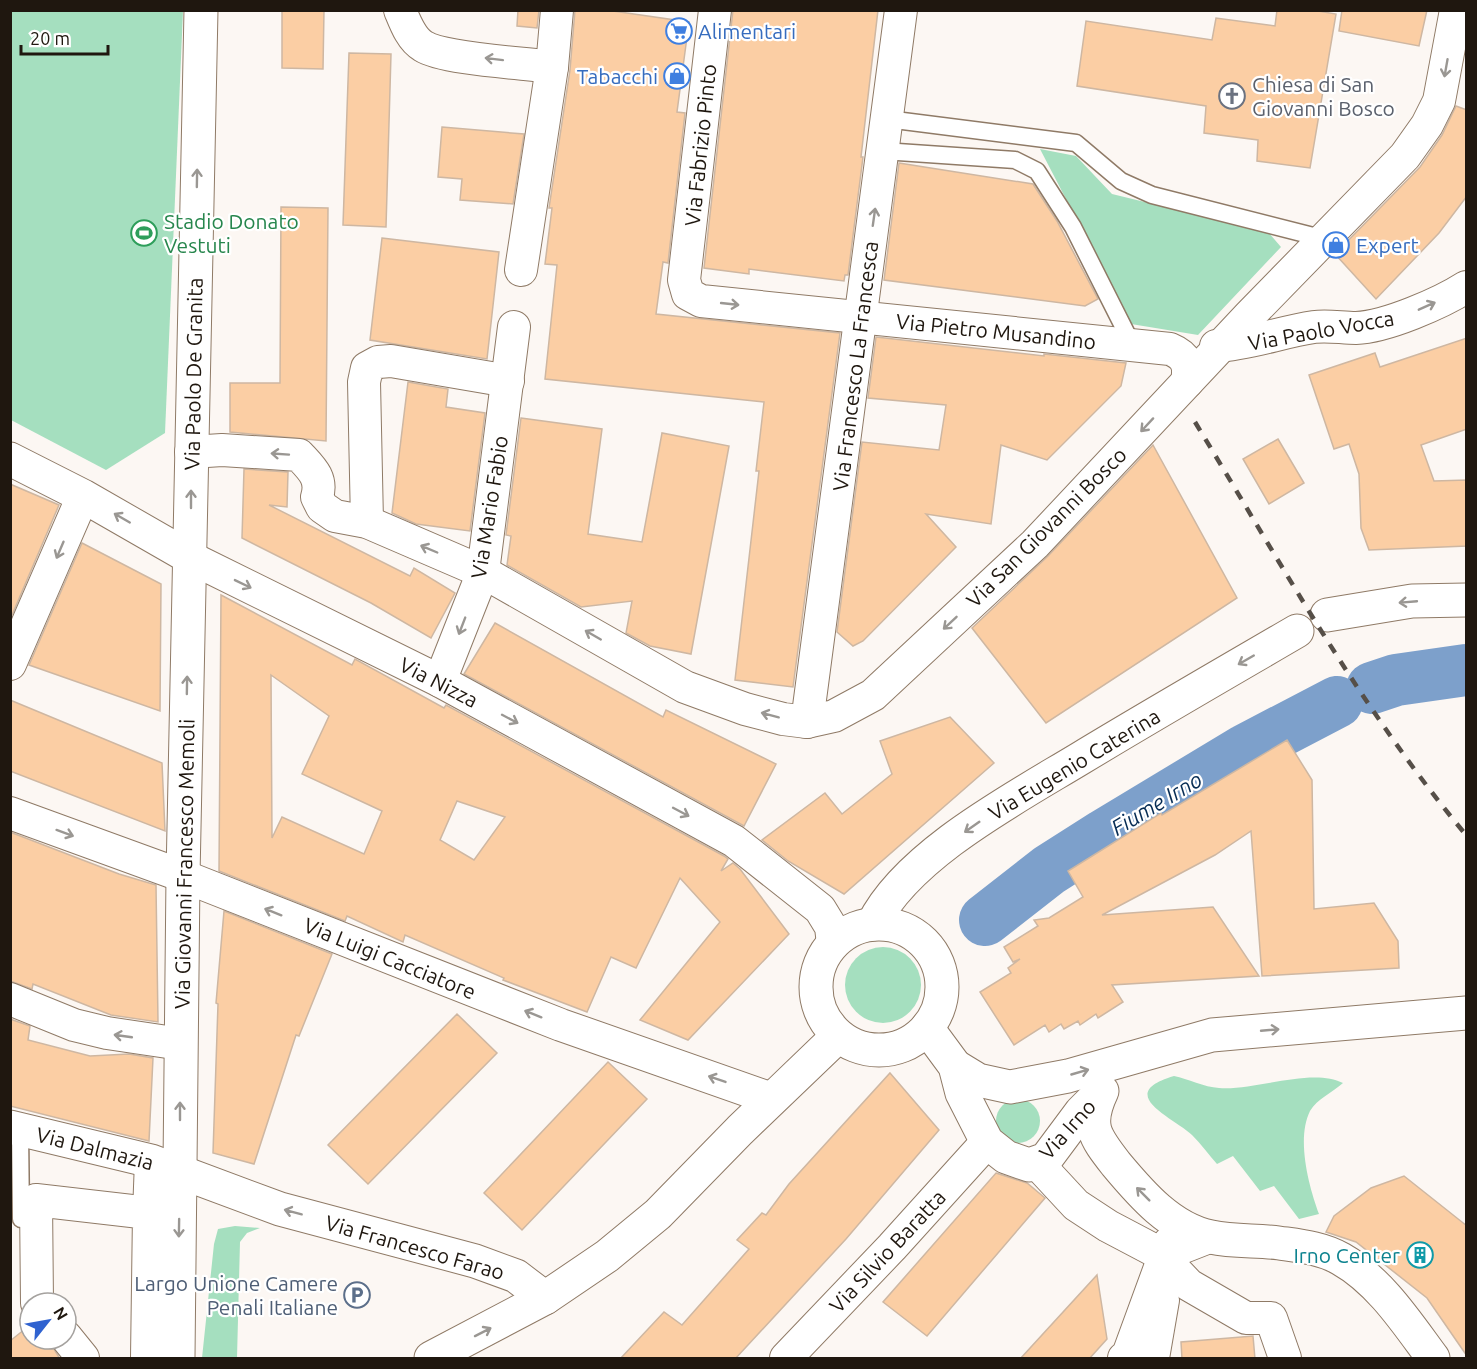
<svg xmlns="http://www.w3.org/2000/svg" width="1477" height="1369" viewBox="0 0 1477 1369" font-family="Ubuntu,sans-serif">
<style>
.green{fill:#a5dfbf}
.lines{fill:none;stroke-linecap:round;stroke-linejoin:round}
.river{stroke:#7da0cb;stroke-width:52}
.building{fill:#fbcea4;stroke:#ceb7a2;stroke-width:1.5;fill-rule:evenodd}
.lane-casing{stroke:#8f7a66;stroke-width:19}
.street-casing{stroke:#8f7a66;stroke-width:34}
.secondary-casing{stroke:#8f7a66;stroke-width:35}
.lane{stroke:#fff;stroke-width:16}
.street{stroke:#fff;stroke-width:32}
.secondary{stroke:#fff;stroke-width:33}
.rail{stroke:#564f48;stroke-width:4.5;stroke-dasharray:10 10;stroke-linecap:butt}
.oneway{stroke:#9a9793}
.labels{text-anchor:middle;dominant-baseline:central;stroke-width:4.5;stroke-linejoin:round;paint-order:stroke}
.shop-label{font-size:21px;fill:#366cbe;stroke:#fff;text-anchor:start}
.worship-label{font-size:21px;fill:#5b616d;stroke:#fff;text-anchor:start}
.street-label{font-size:21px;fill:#1f170f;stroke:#fff}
.leisure-label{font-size:21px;fill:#27864d;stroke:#fff;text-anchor:start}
.culture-label{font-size:21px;fill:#0d838f;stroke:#fff;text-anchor:end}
.service-label{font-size:21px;fill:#4e5e75;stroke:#fff;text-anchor:end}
.water-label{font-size:22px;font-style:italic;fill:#062c54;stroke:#fff}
</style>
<rect width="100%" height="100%" fill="#fcf7f3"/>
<g class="green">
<path d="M10,11H183L165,433L106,470L11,420Z"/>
<path d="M1040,149L1076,156L1112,194L1268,232L1281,247L1198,335L1131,324Z"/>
<circle cx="883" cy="985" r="38"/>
<path d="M1174,1076C1188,1079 1204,1087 1219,1088C1254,1091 1312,1067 1343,1083C1333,1092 1317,1099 1310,1111C1296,1139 1309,1187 1319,1214L1299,1219L1274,1186L1260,1191L1233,1156L1217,1164C1209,1155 1201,1144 1192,1135C1174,1118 1113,1094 1174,1076Z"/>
<circle cx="1018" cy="1121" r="22"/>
<path d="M235,1226L260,1228L247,1233L240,1242L237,1358H202L214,1244L218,1229Z"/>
</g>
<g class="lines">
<g class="river">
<path d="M1372,688L1396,680L1466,670"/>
<path d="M985,920L1049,870L1104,835L1245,750L1337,702"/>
</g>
</g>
<g class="building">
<path d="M282,10H324L323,69L282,68Z"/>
<path d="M518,10H539L537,28L517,26Z"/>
<path d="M575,10H606L689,22L677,112L685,113L668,263L663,262L656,314L840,333L793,687L735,680L759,471H756L764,402L545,379L557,265L545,264L552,208H549L570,70Z"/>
<path d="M733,10H878L861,157H863L848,275H845L844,281L749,269V274L704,268Z"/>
<path d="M1277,10H1312L1336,14L1310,168L1257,161L1258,140L1204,133L1206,106L1077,86L1086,21L1212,40L1216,18L1275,26Z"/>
<path d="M1342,10H1427L1419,46L1339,31Z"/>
<path d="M349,53L391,54L386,227L343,225Z"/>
<path d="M1456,106L1467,110V196L1439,233L1376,299L1335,254L1420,167L1442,135Z"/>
<path d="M442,127L524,134L513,204L460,200L462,179L438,177Z"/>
<path d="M899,163L1033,184L1057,221L1098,299L1085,306L884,280Z"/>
<path d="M281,207L328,208L326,441L230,432V383H280Z"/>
<path d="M382,238L499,252L487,359L370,340Z"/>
<path d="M876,337L1044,356V354L1126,363L1121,386L1047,460L1001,445L991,524L926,514L956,547L863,641L853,646L837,632L862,442L939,450L946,405L868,398Z"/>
<path d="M1467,338V429L1421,445L1434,481L1467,480V546L1369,550L1361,528L1359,474L1349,444L1334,449L1309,375L1375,353L1380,367Z"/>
<path d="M408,382L448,389L446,407L485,413L470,531L416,524L392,513Z"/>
<path d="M521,418L602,429L588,534L642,542L662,433L729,446L691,654L650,646L626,633L632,601L581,607L507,565L511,536L506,535Z"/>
<path d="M1278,439L1304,483L1269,504L1243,459Z"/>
<path d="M1153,445L1237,598L1046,723L972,628L1048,556Z"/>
<path d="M244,469L288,472L287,507L269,505L410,576L414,568L455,593L431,638L371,603L242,538Z"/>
<path d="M10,484L59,505L12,615H10Z"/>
<path d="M82,543L161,584L160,711L29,665Z"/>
<path d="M221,595L352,665L355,659L444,708L446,705L724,856L728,859L721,871L733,863L740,869L789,934L688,1040L640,1020L720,922L680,878L636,968L611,957L587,1012L503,980L504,978L405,935L403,942L347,916L345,921L219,871ZM271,675L329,716L302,774L382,811L364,854L282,817L272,838ZM457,801L505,817L474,860L440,840Z"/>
<path d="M495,623L663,717L666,710L776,764L744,826L464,674Z"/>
<path d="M10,700L162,763L165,831L10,771Z"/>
<path d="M950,717L994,763L844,894L788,861L762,840L825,793L842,814L892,774L880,741Z"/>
<path d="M1287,740L1312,780L1314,909L1374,903L1398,941L1399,968L1262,976L1251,831L1215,855L1102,915L1213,907L1259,976L1112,985L1123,1002L1098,1018L1096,1014L1080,1025L1078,1021L1064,1029L1061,1024L1049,1032L1045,1025L1014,1045L980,992L1011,973L1008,968L1020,959L1013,962L1004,947L1038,926L1034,920L1049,918L1083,897L1068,871L1161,813L1162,815Z"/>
<path d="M10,832L119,874L156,885L158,1022L111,1015L33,984L32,989L10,981Z"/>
<path d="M224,911L332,954L299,1036L296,1035L254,1164L213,1153L218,1004L216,1003Z"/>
<path d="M457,1014L497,1053L368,1184L328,1145Z"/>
<path d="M10,1019L30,1026L28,1040L90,1056L129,1054L153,1058L149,1141L10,1106Z"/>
<path d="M608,1062L647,1099L522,1230L484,1193Z"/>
<path d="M890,1073L939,1130L846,1239L735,1359H620L664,1312L682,1325L749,1249L737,1240L762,1213L766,1215L789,1184Z"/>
<path d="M996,1173L1027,1183L1045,1198L927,1336L883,1302Z"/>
<path d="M1404,1176L1467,1226V1356L1427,1298L1356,1242L1326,1232L1334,1216L1371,1188Z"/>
<path d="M1097,1275L1107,1339L1089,1359H1020Z"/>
<path d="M30,1325V1339H48L60,1359H10V1341Z"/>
<path d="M1253,1336L1255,1359H1182L1181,1342Z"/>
</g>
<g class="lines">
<g class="lane-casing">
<g id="lane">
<path d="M887,119L1076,143L1121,181L1152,195L1325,239"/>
<path d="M883,151L1015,160L1037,171L1073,227L1132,344"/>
<path d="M20,1130L21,1219"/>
</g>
</g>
<g class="street-casing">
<g id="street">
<path d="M400,10C405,22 411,39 423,46C443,59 524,63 552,67"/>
<path d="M715,10L684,280L688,294L701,301L1170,349C1187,356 1190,365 1187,382"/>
<path d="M521,270L552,67L557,10"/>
<path d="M1216,346C1249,344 1281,332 1314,327C1328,325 1342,328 1356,328C1386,327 1441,303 1466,287"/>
<path d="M191,452L222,450L299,455C311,468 323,478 317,497L322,507L335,516L367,522L483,572L685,687L745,709L783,719L807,722L834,716L873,695L1035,544L1249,316L1405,156L1427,125L1439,101L1456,10"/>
<path d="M367,522L364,382L367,368L378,362L391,361L508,381"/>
<path d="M191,558L440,681L734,841L820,909L831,927L833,944"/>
<path d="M10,664L83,496"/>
<path d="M440,681L483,572L514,327"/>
<path d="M807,722L901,10"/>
<path d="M10,813L183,876L561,1025L772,1099"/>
<path d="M10,999L74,1025L107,1033L181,1044"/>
<path d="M1037,1163L1076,1205L1108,1226L1163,1255L1209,1237"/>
<path d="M149,1213L151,1161"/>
<path d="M1169,1264L1189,1285L1246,1318H1271L1285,1358"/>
<path d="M37,1303L36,1200L149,1213L147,1358"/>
<path d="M66,1337L83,1358"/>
<path d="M786,1358L892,1247L987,1142"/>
<path d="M1124,1358L1128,1355L1169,1243"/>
<path d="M1153,1358L1163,1300"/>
</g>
</g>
<g class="secondary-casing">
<g id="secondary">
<path d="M10,459L83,496L191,558"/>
<path d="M1327,615L1412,601L1466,600"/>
<path d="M873,924C907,855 1015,798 1081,758C1152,715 1225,673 1297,631"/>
<circle cx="879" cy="987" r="63"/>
<path d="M927,1028L955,1066L962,1093L987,1142L1006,1157L1029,1165L1046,1159L1081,1112L1100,1093"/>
<path d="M955,1066L978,1080L1010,1087L1068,1076L1212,1035L1466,1013"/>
<path d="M1102,1091C1086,1125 1094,1136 1116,1164C1141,1194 1171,1229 1211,1237C1234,1242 1257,1240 1279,1243C1300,1246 1322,1248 1341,1259C1380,1281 1407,1323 1433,1358"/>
<path d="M10,1127L151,1161L280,1209L475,1261L516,1276L545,1298"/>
<path d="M178,1358L183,876L201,10"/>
<path d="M431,1358L545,1298L607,1256L658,1214L740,1130L838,1036"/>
</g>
</g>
<use href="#lane" class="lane"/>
<use href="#street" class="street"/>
<use href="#secondary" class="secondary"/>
<path class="rail" d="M1195,422C1281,563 1360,708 1466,835"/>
</g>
<defs><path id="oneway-shaft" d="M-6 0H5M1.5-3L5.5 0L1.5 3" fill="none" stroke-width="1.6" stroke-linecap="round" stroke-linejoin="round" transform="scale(1.5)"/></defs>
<g class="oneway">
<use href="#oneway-shaft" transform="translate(494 59) rotate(-173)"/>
<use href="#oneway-shaft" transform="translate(1446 68) rotate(100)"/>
<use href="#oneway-shaft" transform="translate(197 178) rotate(-89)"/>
<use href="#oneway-shaft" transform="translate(874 217) rotate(-82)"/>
<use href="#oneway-shaft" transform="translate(730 304) rotate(6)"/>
<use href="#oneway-shaft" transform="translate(1427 306) rotate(-24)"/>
<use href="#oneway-shaft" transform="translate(1147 425) rotate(133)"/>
<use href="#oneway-shaft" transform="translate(280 454) rotate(-176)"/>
<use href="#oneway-shaft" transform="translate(191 499) rotate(-90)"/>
<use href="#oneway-shaft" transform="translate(122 518) rotate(-150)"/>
<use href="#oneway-shaft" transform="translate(429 549) rotate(-157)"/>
<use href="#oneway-shaft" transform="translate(60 550) rotate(113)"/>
<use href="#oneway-shaft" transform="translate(243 584) rotate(26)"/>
<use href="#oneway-shaft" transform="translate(1408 602) rotate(175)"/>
<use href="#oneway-shaft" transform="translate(950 623) rotate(137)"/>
<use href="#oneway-shaft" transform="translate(462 626) rotate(111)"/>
<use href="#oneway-shaft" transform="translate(593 635) rotate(-150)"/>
<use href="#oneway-shaft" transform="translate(1246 660) rotate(150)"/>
<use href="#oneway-shaft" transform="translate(187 685) rotate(-89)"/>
<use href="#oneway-shaft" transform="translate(770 715) rotate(-165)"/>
<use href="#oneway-shaft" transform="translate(510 719) rotate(28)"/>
<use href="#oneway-shaft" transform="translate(681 812) rotate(28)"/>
<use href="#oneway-shaft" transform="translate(972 827) rotate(145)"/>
<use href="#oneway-shaft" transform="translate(65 833) rotate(20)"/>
<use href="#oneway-shaft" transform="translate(273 912) rotate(-158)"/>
<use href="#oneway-shaft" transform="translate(533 1014) rotate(-158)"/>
<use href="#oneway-shaft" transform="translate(1270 1030) rotate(-5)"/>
<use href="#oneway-shaft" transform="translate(123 1036) rotate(-172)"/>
<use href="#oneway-shaft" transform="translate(1080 1072) rotate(-16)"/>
<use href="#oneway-shaft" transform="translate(717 1079) rotate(-161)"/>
<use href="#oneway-shaft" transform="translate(180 1111) rotate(-90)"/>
<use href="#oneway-shaft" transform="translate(1143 1194) rotate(-135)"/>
<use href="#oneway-shaft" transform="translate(293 1212) rotate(-165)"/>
<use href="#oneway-shaft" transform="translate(179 1228) rotate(91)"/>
<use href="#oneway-shaft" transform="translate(483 1332) rotate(-27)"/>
</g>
<defs>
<g id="supermarket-ring" transform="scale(1.35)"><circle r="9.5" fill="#fff" stroke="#3f7fe0" stroke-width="1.5"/><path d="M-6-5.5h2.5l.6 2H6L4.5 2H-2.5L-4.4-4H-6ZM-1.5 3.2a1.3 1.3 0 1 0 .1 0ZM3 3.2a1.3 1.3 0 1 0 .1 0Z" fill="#3f7fe0"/></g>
<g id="shop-ring" transform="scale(1.35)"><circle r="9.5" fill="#fff" stroke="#3f7fe0" stroke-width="1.5"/><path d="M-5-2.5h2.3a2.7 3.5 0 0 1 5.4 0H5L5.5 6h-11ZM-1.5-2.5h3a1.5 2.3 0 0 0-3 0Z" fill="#3f7fe0"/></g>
<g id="church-ring" transform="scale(1.35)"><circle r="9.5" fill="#fff" stroke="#6b7280" stroke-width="1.5"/><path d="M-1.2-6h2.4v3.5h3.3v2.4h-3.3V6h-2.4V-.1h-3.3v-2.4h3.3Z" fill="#6b7280"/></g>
<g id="stadium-ring" transform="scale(1.35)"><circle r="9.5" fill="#fff" stroke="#2e9e5b" stroke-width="1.5"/><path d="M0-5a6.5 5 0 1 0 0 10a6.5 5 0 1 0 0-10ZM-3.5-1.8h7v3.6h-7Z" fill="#2e9e5b"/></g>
<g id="building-ring" transform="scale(1.35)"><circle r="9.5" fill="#fff" stroke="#0f9aa8" stroke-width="1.5"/><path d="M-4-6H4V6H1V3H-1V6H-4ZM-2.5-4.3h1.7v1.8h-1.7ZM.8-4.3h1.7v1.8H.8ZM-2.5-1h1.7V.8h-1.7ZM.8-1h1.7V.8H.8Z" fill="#0f9aa8"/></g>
<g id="parking-ring" transform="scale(1.35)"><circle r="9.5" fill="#fff" stroke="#5c6f8a" stroke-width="1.5"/><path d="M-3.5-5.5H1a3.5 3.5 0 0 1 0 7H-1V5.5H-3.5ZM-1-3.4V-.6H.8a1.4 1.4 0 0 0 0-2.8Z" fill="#5c6f8a"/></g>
</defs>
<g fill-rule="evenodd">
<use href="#supermarket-ring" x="679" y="31"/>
<use href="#shop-ring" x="677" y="76"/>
<use href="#church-ring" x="1232" y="96"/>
<use href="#stadium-ring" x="144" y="233"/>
<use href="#shop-ring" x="1336" y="245"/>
<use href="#building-ring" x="1420" y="1255"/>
<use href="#parking-ring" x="357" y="1295"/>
</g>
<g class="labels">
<g class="shop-label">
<text x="698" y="31">Alimentari</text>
<text x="658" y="76" text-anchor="end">Tabacchi</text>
<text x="1356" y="245">Expert</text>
</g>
<g class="worship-label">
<text x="1252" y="84">Chiesa di San<tspan x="1252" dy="24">Giovanni Bosco</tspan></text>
</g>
<g class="street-label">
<text transform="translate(700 145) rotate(-84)">Via Fabrizio Pinto</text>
<text transform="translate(1321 330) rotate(-10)">Via Paolo Vocca</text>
<text transform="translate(996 331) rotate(6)">Via Pietro Musandino</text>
<text transform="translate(855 366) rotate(-83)">Via Francesco La Francesca</text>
<text transform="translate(193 374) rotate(-89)">Via Paolo De Granita</text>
<text transform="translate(489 507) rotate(-81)">Via Mario Fabio</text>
<text transform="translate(1046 527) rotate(-45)">Via San Giovanni Bosco</text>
<text transform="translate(439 682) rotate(27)">Via Nizza</text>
<text transform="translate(1074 764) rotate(-31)">Via Eugenio Caterina</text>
<text transform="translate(184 864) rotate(-89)">Via Giovanni Francesco Memoli</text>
<text transform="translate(390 958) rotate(22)">Via Luigi Cacciatore</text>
<text transform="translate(1067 1129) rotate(-48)">Via Irno</text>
<text transform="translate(95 1148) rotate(14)">Via Dalmazia</text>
<text transform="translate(415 1247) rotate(16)">Via Francesco Farao</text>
<text transform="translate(887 1251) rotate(-47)">Via Silvio Baratta</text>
</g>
<g class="leisure-label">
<text x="164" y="221">Stadio Donato<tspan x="164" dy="24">Vestuti</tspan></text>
</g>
<g class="culture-label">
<text x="1400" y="1255">Irno Center</text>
</g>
<g class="service-label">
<text x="338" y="1283">Largo Unione Camere<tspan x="338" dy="24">Penali Italiane</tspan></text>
</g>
<g class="water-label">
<text transform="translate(1156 803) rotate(-31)">Fiume Irno</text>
</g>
</g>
<rect width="1477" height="1369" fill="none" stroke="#1f170f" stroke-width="24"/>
<g transform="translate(48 1321) rotate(59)"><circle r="28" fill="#ffffff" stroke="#a5a29f" stroke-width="1.5"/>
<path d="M0-4.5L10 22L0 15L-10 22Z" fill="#2f62d0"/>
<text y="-9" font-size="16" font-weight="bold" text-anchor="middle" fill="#1f170f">N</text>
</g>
<path d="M21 45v9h87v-9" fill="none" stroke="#1f170f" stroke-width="3"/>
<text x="30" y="45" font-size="18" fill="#1f170f" stroke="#ffffff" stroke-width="4.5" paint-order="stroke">20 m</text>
</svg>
